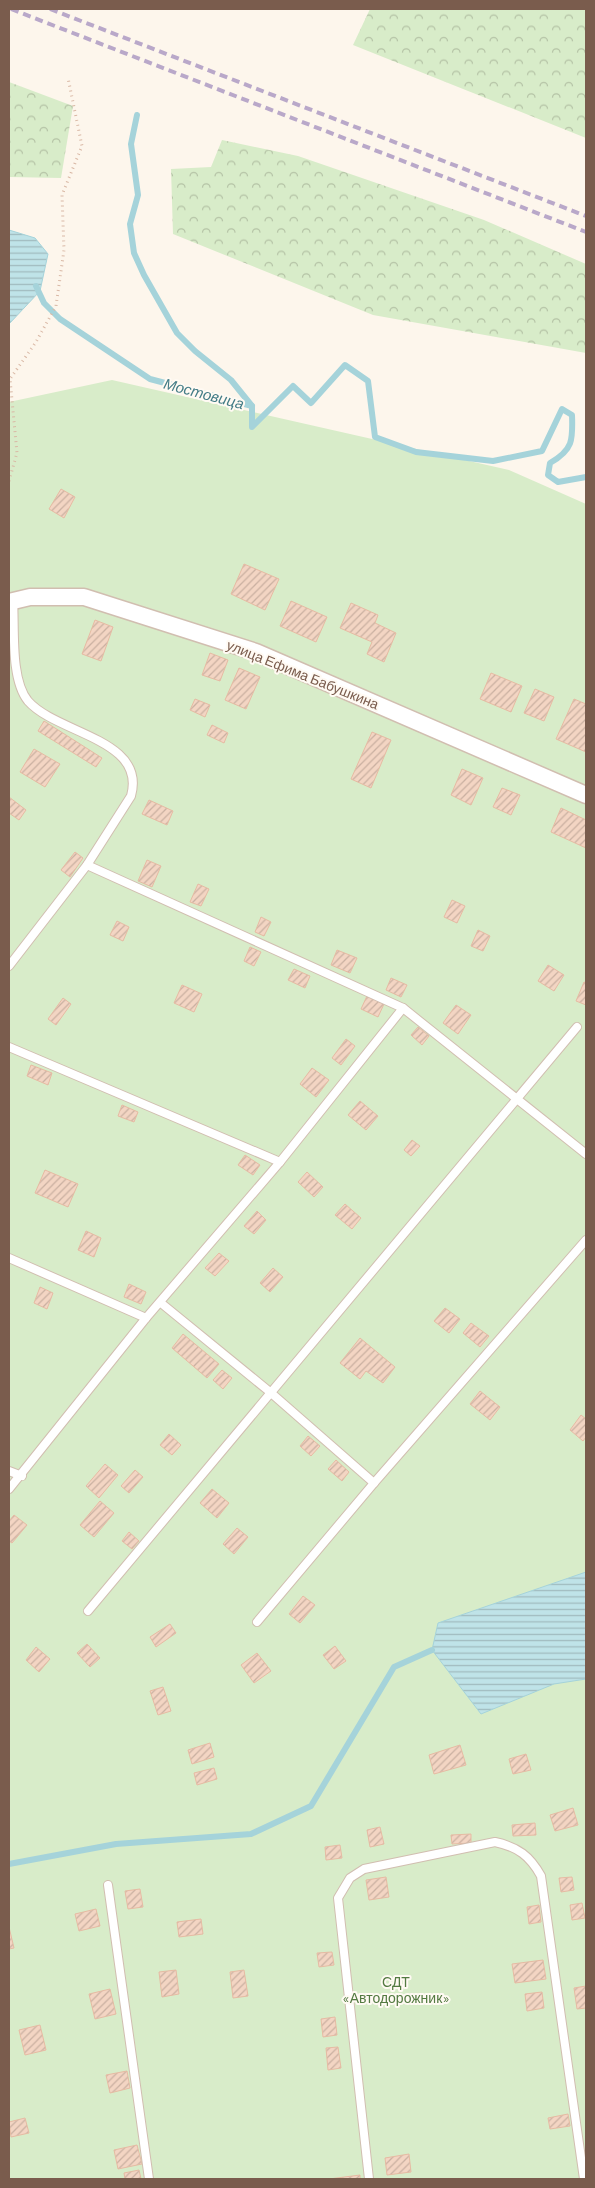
<svg xmlns="http://www.w3.org/2000/svg" width="595" height="2188" viewBox="0 0 595 2188" font-family="Barlow,sans-serif">
<style>
.forest{fill:url(#forest-crowns)}
.green{fill:#d8ecc9}
.water{fill:url(#water-rules);stroke:#a5d3da}
.lines{fill:none;stroke-linecap:round;stroke-linejoin:round}
.stream{stroke:#a5d3da;stroke-width:6}
.building{fill:url(#building-hatch);stroke:#e6bba3}
.lane-casing{stroke:#d1beb0;stroke-width:10}
.street-casing{stroke:#d1beb0;stroke-width:19}
.path{stroke:#d9b8a5;stroke-width:3;stroke-dasharray:1 4;stroke-linecap:butt}
.lane{stroke:#fff;stroke-width:8}
.street{stroke:#fff;stroke-width:16}
.rail{stroke:#b9a8c9;stroke-width:4;stroke-dasharray:8 5;stroke-linecap:butt}
.labels{text-anchor:middle;dominant-baseline:central;stroke-width:4;stroke-linejoin:round;paint-order:stroke}
.street-label{font-size:14px;fill:#7a5c4d;stroke:#fffaf3}
.park-label{font-size:14px;fill:#537a41;stroke:#fffaf3}
.water-label{font-size:15px;font-style:italic;fill:#437c86;stroke:#fffaf3}
</style>
<defs>
<pattern id="forest-crowns" width="20" height="18" patternUnits="userSpaceOnUse" patternTransform="scale(1.25)"><rect width="20" height="18" fill="#d8ecc9"/><path d="M2 6a3 3 0 1 1 6 0M12 15a3 3 0 1 1 6 0" fill="none" stroke="#b4c2a5"/></pattern>
<pattern id="water-rules" width="6" height="5" patternUnits="userSpaceOnUse" patternTransform="scale(1.25)"><rect width="6" height="5" fill="#bfe3e8"/><path d="M0 2.5h6" fill="none" stroke="#a0bbbe"/></pattern>
<pattern id="building-hatch" width="6" height="6" patternUnits="userSpaceOnUse" patternTransform="scale(1.25)"><rect width="6" height="6" fill="#f3d5c3"/><path d="M-1 1l2-2M0 6l6-6M5 7l2-2" fill="none" stroke="#cab0a1"/></pattern>
</defs>
<rect width="100%" height="100%" fill="#fdf6ec"/>
<g class="forest">
<path d="M370,9H586V138L353,45Z"/>
<path d="M9,82L73,106L61,178L9,177Z"/>
<path d="M222,140L298,156L484,220L586,264V353L373,315L173,234L171,169L211,167Z"/>
</g>
<path class="green" d="M112,380L509,470L586,504V2179H9V402Z"/>
<g class="water">
<path d="M9,230L35,238L48,254L40,291L9,324Z"/>
<path d="M586,1572V1679L554,1684L481,1714L432,1650L438,1623Z"/>
</g>
<g class="lines">
<g class="stream">
<path d="M137,115L131,144L138,195L130,224L134,253L144,275L177,333L195,351L231,380L252,406"/>
<path d="M36,286L44,303L60,319L150,379L252,406V427L293,386L311,403L345,365L368,381L375,437L416,452L493,461L542,451L562,409L572,415C573,440 573,450 550,463L548,475L558,482L586,477"/>
<path d="M9,1864L116,1844L251,1834L311,1806L394,1667L432,1650"/>
</g>
</g>
<g class="building">
<path d="M61,489L75,497L64,518L49,509Z"/>
<path d="M244,564L279,579L265,610L231,594Z"/>
<path d="M291,601L327,617L316,642L280,626Z"/>
<path d="M351,603L378,615L375,623L396,633L384,662L367,654L372,642L340,628Z"/>
<path d="M95,620L113,627L101,661L82,654Z"/>
<path d="M210,653L228,660L220,681L202,675Z"/>
<path d="M239,668L260,677L246,709L225,700Z"/>
<path d="M491,673L522,686L511,712L480,699Z"/>
<path d="M535,689L554,697L544,721L524,713Z"/>
<path d="M195,699L210,705L205,717L190,710Z"/>
<path d="M574,699L586,704V752L556,739Z"/>
<path d="M44,721L102,758L96,767L38,731Z"/>
<path d="M212,725L228,733L224,743L207,735Z"/>
<path d="M372,732L391,740L371,788L351,779Z"/>
<path d="M34,749L60,764L45,787L20,772Z"/>
<path d="M462,769L483,778L471,805L451,795Z"/>
<path d="M502,788L520,795L511,815L493,807Z"/>
<path d="M9,797L26,810L19,820L9,813Z"/>
<path d="M149,800L173,811L167,825L142,814Z"/>
<path d="M561,808L586,820V848L551,832Z"/>
<path d="M75,852L83,858L70,877L61,870Z"/>
<path d="M147,860L161,866L152,887L138,881Z"/>
<path d="M198,884L209,889L201,906L190,902Z"/>
<path d="M452,900L465,906L457,923L444,917Z"/>
<path d="M261,917L271,922L264,936L255,932Z"/>
<path d="M117,921L129,927L123,941L110,935Z"/>
<path d="M478,930L490,936L483,951L471,946Z"/>
<path d="M250,947L261,952L254,966L244,961Z"/>
<path d="M337,950L357,958L350,973L331,965Z"/>
<path d="M548,965L564,975L554,991L538,981Z"/>
<path d="M294,969L310,976L305,988L288,980Z"/>
<path d="M391,978L407,985L401,997L386,990Z"/>
<path d="M584,982L586,983V1005L576,1001Z"/>
<path d="M182,985L202,994L194,1012L174,1003Z"/>
<path d="M367,996L384,1004L378,1017L361,1009Z"/>
<path d="M63,998L71,1004L56,1025L48,1019Z"/>
<path d="M456,1005L471,1015L458,1034L443,1023Z"/>
<path d="M418,1027L429,1036L422,1045L411,1035Z"/>
<path d="M346,1039L355,1046L341,1065L332,1058Z"/>
<path d="M31,1065L52,1073L48,1085L27,1076Z"/>
<path d="M312,1068L329,1080L316,1097L300,1084Z"/>
<path d="M360,1101L378,1116L366,1130L348,1115Z"/>
<path d="M122,1105L138,1112L134,1122L118,1116Z"/>
<path d="M412,1140L420,1146L411,1156L404,1150Z"/>
<path d="M245,1155L260,1165L253,1175L238,1165Z"/>
<path d="M45,1170L78,1184L68,1207L35,1193Z"/>
<path d="M307,1172L323,1187L314,1197L298,1182Z"/>
<path d="M345,1204L361,1218L352,1229L335,1215Z"/>
<path d="M257,1211L266,1220L254,1234L244,1226Z"/>
<path d="M86,1231L101,1238L94,1257L78,1250Z"/>
<path d="M219,1253L229,1261L215,1276L205,1268Z"/>
<path d="M273,1268L283,1277L270,1292L260,1283Z"/>
<path d="M129,1284L146,1292L141,1304L124,1297Z"/>
<path d="M40,1287L53,1293L47,1309L34,1303Z"/>
<path d="M445,1308L460,1319L449,1333L434,1321Z"/>
<path d="M471,1323L489,1336L480,1347L463,1333Z"/>
<path d="M183,1334L219,1364L207,1378L172,1348Z"/>
<path d="M360,1338L395,1367L383,1383L366,1371L360,1379L340,1363Z"/>
<path d="M222,1370L232,1378L223,1389L213,1380Z"/>
<path d="M480,1391L500,1407L490,1420L470,1404Z"/>
<path d="M581,1415L586,1419V1437L583,1441L570,1430Z"/>
<path d="M169,1434L181,1445L172,1455L160,1445Z"/>
<path d="M308,1436L320,1446L311,1456L300,1446Z"/>
<path d="M336,1460L349,1472L342,1481L328,1469Z"/>
<path d="M105,1464L118,1475L99,1498L86,1486Z"/>
<path d="M135,1470L143,1477L129,1493L121,1486Z"/>
<path d="M212,1489L229,1503L217,1518L200,1503Z"/>
<path d="M100,1501L114,1513L94,1537L80,1525Z"/>
<path d="M14,1515L27,1525L12,1543L9,1541V1521Z"/>
<path d="M237,1528L248,1537L234,1554L223,1544Z"/>
<path d="M129,1532L139,1541L132,1549L122,1541Z"/>
<path d="M303,1596L315,1605L300,1623L289,1614Z"/>
<path d="M170,1624L176,1633L156,1647L150,1637Z"/>
<path d="M87,1644L100,1658L90,1667L77,1653Z"/>
<path d="M335,1646L346,1661L334,1669L323,1655Z"/>
<path d="M36,1647L50,1659L39,1672L26,1660Z"/>
<path d="M257,1653L271,1671L254,1683L241,1665Z"/>
<path d="M163,1687L171,1711L158,1715L150,1691Z"/>
<path d="M210,1743L214,1757L192,1764L188,1750Z"/>
<path d="M460,1745L466,1765L434,1774L429,1755Z"/>
<path d="M526,1754L531,1770L513,1774L509,1759Z"/>
<path d="M214,1768L217,1779L197,1785L194,1773Z"/>
<path d="M573,1808L578,1825L555,1831L550,1815Z"/>
<path d="M535,1823L536,1835L513,1836L512,1825Z"/>
<path d="M380,1827L384,1844L370,1847L367,1830Z"/>
<path d="M471,1834V1843L452,1844L451,1835Z"/>
<path d="M340,1845L342,1858L326,1860L325,1847Z"/>
<path d="M386,1877L389,1897L369,1900L366,1880Z"/>
<path d="M572,1877L574,1890L561,1892L559,1878Z"/>
<path d="M140,1889L143,1907L128,1909L125,1891Z"/>
<path d="M582,1903L585,1918L572,1920L570,1905Z"/>
<path d="M539,1905L541,1922L529,1924L527,1907Z"/>
<path d="M96,1909L100,1926L79,1931L75,1914Z"/>
<path d="M201,1919L203,1934L179,1937L177,1922Z"/>
<path d="M9,1927L14,1948L9,1949Z"/>
<path d="M332,1952L334,1965L319,1967L317,1953Z"/>
<path d="M543,1960L546,1979L515,1983L512,1964Z"/>
<path d="M176,1970L179,1994L162,1997L159,1972Z"/>
<path d="M244,1970L248,1996L233,1998L230,1972Z"/>
<path d="M586,1986V2008L577,2009L574,1988Z"/>
<path d="M110,1989L116,2014L95,2019L89,1994Z"/>
<path d="M542,1992L544,2008L527,2011L525,1994Z"/>
<path d="M335,2017L337,2035L323,2037L321,2019Z"/>
<path d="M40,2025L46,2050L25,2055L19,2030Z"/>
<path d="M338,2047L341,2068L328,2070L326,2048Z"/>
<path d="M127,2071L130,2088L110,2093L106,2075Z"/>
<path d="M568,2114L570,2126L550,2129L548,2118Z"/>
<path d="M25,2118L29,2133L11,2137L9,2122Z"/>
<path d="M137,2145L142,2164L118,2169L114,2150Z"/>
<path d="M409,2154L411,2172L387,2175L385,2158Z"/>
<path d="M139,2170L141,2179H125L124,2173Z"/>
<path d="M360,2175V2179H329Z"/>
</g>
<g class="lines">
<g class="lane-casing">
<g id="lane">
<path d="M87,865L403,1008L586,1154"/>
<path d="M9,966L87,865L131,796C147,739 57,734 28,701C10,679 15,628 13,600"/>
<path d="M9,1047L280,1162"/>
<path d="M9,1258L146,1318"/>
<path d="M161,1303L270,1392L374,1483"/>
<path d="M9,1471L22,1476"/>
<path d="M9,1489L146,1318L280,1162L403,1008"/>
<path d="M88,1611L577,1027"/>
<path d="M257,1622L374,1483L586,1240"/>
<path d="M108,1885L149,2179"/>
<path d="M369,2179L338,1898L350,1878L364,1869L495,1842C518,1847 530,1856 541,1876L584,2179"/>
</g>
</g>
<g class="street-casing">
<path id="street" d="M9,602L30,597H84L256,652L586,795"/>
</g>
<path class="path" d="M9,481L17,453L10,379L36,342L56,306L64,250L62,195L82,146L68,78"/>
<use href="#lane" class="lane"/>
<use href="#street" class="street"/>
<g class="rail">
<path d="M11,9L586,232"/>
<path d="M50,9L586,216"/>
</g>
</g>
<g class="labels">
<g class="street-label">
<text transform="translate(303 674) rotate(22)">улица Ефима Бабушкина</text>
</g>
<g class="park-label">
<text x="396" y="1981">СДТ<tspan x="396" dy="16">«Автодорожник»</tspan></text>
</g>
<g class="water-label">
<text transform="translate(204 393) rotate(15)">Мостовица</text>
</g>
</g>
<rect width="595" height="2188" fill="none" stroke="#7a5c4d" stroke-width="20"/>
</svg>
